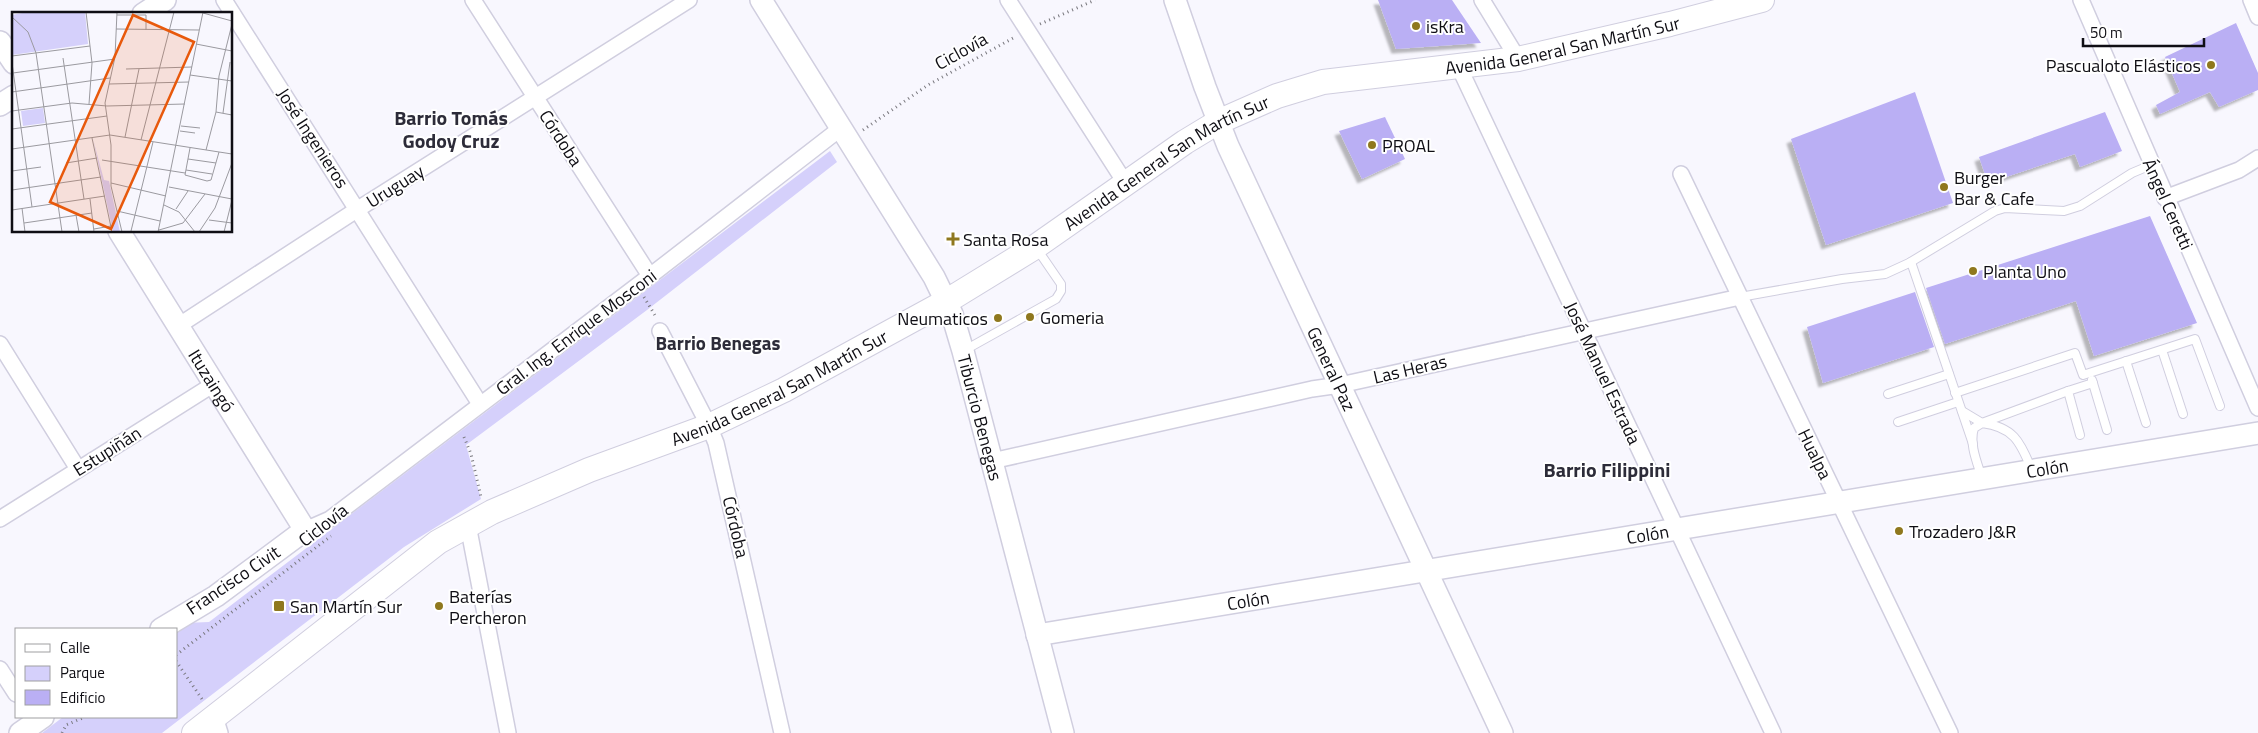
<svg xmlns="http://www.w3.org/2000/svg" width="2258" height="733" viewBox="0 0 2258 733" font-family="'Titillium Web',sans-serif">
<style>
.green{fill:#d5d0fb}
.building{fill:#baaff4;filter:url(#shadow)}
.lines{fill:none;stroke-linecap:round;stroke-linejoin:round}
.lane-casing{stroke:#d0cedf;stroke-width:10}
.street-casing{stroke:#d0cedf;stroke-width:18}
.secondary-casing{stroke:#d0cedf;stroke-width:24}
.primary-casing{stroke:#d0cedf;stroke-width:26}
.path{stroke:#79787e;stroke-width:3;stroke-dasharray:1 4;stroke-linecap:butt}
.lane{stroke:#fff;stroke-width:8}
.street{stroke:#fff;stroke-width:15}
.secondary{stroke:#fff;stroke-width:21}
.primary{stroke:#fff;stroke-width:24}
.poi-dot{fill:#8f781e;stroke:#fff;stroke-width:2}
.labels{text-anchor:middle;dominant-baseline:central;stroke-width:4;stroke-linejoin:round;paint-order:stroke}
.poi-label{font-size:18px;fill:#0f0e14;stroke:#fff;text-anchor:start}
.street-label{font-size:18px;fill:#0f0e14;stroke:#fff}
.neighbourhood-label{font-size:19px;font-weight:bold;fill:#2d2c39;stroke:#fff}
.quarter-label{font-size:20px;font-weight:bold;fill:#2d2c39;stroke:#fff}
.inset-road{fill:none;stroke:#9b9aa0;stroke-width:1}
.view{fill:#e8590c;fill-opacity:0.15;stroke:#e8590c;stroke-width:2.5}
.inset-edge{fill:none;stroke:#0f0e14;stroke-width:2.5}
</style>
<defs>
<filter id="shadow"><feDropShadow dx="-4.5" dy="4.5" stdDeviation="1" flood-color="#0004"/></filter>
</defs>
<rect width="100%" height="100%" fill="#f8f7fe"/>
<path class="green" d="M830,151L837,162L647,310L466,445L481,499L404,547L162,733H42L63,717H176V630L185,623L209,622Z"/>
<g class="building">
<path d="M1378,0H1452L1481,43L1396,49Z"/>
<path d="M2236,23L2258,73V90L2219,107L2210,92L2160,114L2156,105L2180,92L2165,57Z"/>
<path d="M1915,92L1953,203L1826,245L1791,139Z"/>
<path d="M2105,112L2122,151L2080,167L2075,154L1988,183L1979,157Z"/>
<path d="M1385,117L1405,159L1362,179L1339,131Z"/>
<path d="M2150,216L2197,323L2094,356L2076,301L1945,344L1926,288Z"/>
<path d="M1915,292L1934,347L1823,383L1807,327Z"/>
</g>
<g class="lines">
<g class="lane-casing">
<g id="lane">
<path d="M1911,262L1973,444"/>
<path d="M1740,297L1842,279L1885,274L1909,263L1995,211L2005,208L2064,211L2080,206L2132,173L2151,165"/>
<path d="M965,350L1056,299L1061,291V284L1037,249"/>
<path d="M2162,350L2183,414"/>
<path d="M2126,361L2146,423"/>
<path d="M2092,380L2107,430"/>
<path d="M1955,393L2075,353L2083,375L2195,339L2220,406"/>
<path d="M1888,394L1949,374"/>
<path d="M1962,411L1982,423L2068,391"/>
<path d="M1898,422L1958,402"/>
<path d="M2080,435L2068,391L2093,383"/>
<path d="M1982,478C1977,462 1969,444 1974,428L1982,423C2013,427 2020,441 2031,468"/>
</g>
</g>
<g class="street-casing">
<g id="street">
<path d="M224,0L480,404"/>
<path d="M473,0L650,276"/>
<path d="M1008,0L1126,184"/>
<path d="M1482,0L1518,59"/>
<path d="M2081,0L2258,408"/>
<path d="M2251,0L2258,17"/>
<path d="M1459,67L1773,733"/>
<path d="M1681,174L1950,733"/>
<path d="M2165,198L2239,170L2258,158"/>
<path d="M178,326L358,209L689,0"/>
<path d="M660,331L709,426L716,443L782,733"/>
<path d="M0,344L78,469"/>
<path d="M992,461L1312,389L1340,385L1740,297"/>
<path d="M0,519L214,384"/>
<path d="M468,525L508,733"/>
<path d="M305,530L330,519L650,276L841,128"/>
<path d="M0,669L16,694"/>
<path d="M215,717L220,733"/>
</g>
</g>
<g class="secondary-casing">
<g id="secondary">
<path id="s1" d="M761,0L934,277L952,314L963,351L1063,733"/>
<path id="s2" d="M1175,0L1205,87L1228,146L1502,733"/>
<path d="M143,14L165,0"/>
<path d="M0,42L14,63"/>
<path d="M0,105L14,96"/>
<path id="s3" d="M119,231L305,530L216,596L161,629"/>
<path id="s4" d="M1037,635L2258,433"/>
<path d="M20,733L43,717"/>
</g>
</g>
<g class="primary-casing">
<g id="primary">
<path id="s5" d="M194,733L438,542L492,512L589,470L709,426L784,390L947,301L1035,247L1185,142L1218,122L1277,96L1323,82L1518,59L1670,24L1762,0"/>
</g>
</g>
<g class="path">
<path d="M1040,24L1095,0"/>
<path d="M863,130L928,85L1015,37"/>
<path d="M644,297L656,317"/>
<path d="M464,437L471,454L481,497"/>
<path d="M176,655L331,536"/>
<path d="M176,661L204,702"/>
<path d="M62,733L66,725L85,717"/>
</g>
<use href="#lane" class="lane"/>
<use href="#street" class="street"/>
<use href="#secondary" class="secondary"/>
<use href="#primary" class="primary"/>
</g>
<g class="poi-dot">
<circle cx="1416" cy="26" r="5"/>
<circle cx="2211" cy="65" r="5"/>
<circle cx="1372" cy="145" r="5"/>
<circle cx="1944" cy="187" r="5"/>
<path d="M950.5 231.5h5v5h5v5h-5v5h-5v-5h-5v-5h5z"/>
<circle cx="1973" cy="271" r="5"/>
<circle cx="1030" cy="317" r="5"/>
<circle cx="998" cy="318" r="5"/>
<circle cx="1899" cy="531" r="5"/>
<rect x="273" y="600" width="12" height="12" rx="2.5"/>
<circle cx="439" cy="606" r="5"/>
</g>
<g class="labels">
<g class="poi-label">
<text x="1426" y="26">isKra</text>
<text x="2201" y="65" text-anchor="end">Pascualoto Elásticos</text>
<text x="1382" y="145">PROAL</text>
<text x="1954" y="177">Burger<tspan x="1954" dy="21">Bar &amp; Cafe</tspan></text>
<text x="963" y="239">Santa Rosa</text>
<text x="1983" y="271">Planta Uno</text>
<text x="1040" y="317">Gomeria</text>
<text x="988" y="318" text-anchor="end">Neumaticos</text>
<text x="1909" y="531">Trozadero J&amp;R</text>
<text x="449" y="596">Baterías<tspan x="449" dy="21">Percheron</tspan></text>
<text x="290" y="606">San Martín Sur</text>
</g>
<g class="street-label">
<text stroke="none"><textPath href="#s5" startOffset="1554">Avenida General San Martín Sur</textPath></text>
<text transform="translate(961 51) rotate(-29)">Ciclovía</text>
<text transform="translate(313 138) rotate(57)">José Ingenieros</text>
<text transform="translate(561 138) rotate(57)">Córdoba</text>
<text stroke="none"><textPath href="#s5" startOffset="1134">Avenida General San Martín Sur</textPath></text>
<text transform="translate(395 186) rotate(-32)">Uruguay</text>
<text transform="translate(2168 204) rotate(66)">Ángel Ceretti</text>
<text transform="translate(576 332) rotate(-37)">Gral. Ing. Enrique Mosconi</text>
<text stroke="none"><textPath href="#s2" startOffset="401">General Paz</textPath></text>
<text transform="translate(1410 369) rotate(-13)">Las Heras</text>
<text transform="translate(1603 373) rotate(65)">José Manuel Estrada</text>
<text stroke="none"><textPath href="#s3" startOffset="176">Ituzaingó</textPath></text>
<text stroke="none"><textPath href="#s5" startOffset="685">Avenida General San Martín Sur</textPath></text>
<text stroke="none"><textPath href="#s1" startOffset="475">Tiburcio Benegas</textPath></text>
<text transform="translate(107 451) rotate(-32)">Estupiñán</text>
<text transform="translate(1815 454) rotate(64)">Hualpa</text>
<text stroke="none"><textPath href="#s4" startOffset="1024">Colón</textPath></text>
<text transform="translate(323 525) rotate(-38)">Ciclovía</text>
<text transform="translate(736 527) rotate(77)">Córdoba</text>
<text stroke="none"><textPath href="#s4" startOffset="619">Colón</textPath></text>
<text transform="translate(233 580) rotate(-34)">Francisco Civit</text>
<text stroke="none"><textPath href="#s4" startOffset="214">Colón</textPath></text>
</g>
<g class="neighbourhood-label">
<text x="718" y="342">Barrio Benegas</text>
</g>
<g class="quarter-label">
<text x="451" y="117">Barrio Tomás<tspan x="451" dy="23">Godoy Cruz</tspan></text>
<text x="1607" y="469">Barrio Filippini</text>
</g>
</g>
<g transform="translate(12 12)">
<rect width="220" height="220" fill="#f8f7fe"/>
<path d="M15,0H73L76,32L0,43V3ZM31,96L33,111L11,114L9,99ZM81,127L92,168L97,169L108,220H101Z" fill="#d5d0fb"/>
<path class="inset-road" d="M74,0L80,51L77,92M105,0L103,45L93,91L99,133V174L110,220M191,1L220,9M105,3H134V18M0,5L16,20L24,41L50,220M104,17L187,18M184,32L220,39M0,44L78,34M51,46L72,187M0,51L20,195M114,57L180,55M1,61L103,47M178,63L220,69M97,72L177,70M0,80L98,66M0,99L60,91L95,94L173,92M204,100L220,103M211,101L218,50M169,114L188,116M0,117L95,104M168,119L183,121M113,125L127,57M80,126L100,220M129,128L162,0M178,136L173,163L195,169L199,168L207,140M0,137L98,123L220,142M194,138L204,100L207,64L220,12M176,147L204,151M90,148L173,161M54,151L85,146M174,158L200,162M0,159L29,155M99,171L154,184M157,175L220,187M0,178L89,165M78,187L82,220M152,193L167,200L183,220M10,196L13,220M164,197L176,179M0,198L93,184M105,199L148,209M64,203L67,220M197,208L220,211M12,211L80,201M82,217L99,214M147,218L171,211L193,182M119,219L141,130M146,220L191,0M187,220L203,196L220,151M212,220L220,188"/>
<path class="view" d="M121,3L182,30L99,217L38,190Z"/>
<rect width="220" height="220" class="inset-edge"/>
</g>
<rect x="15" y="628" width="162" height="90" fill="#ffffff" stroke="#9f9fa1"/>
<rect x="25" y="644" width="25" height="8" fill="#ffffff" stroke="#9f9fa1"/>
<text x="60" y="653" font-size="15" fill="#0f0e14">Calle</text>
<rect x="25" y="666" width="25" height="15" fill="#d5d0fb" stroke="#9f9fa1"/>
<text x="60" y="678" font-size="15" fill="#0f0e14">Parque</text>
<rect x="25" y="690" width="25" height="15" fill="#baaff4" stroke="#9f9fa1"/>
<text x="60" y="703" font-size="15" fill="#0f0e14">Edificio</text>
<path d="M2083 38v8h121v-8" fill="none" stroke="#0f0e14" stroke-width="2.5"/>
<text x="2090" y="38" font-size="15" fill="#0f0e14" stroke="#ffffff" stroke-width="4" paint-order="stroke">50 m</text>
</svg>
